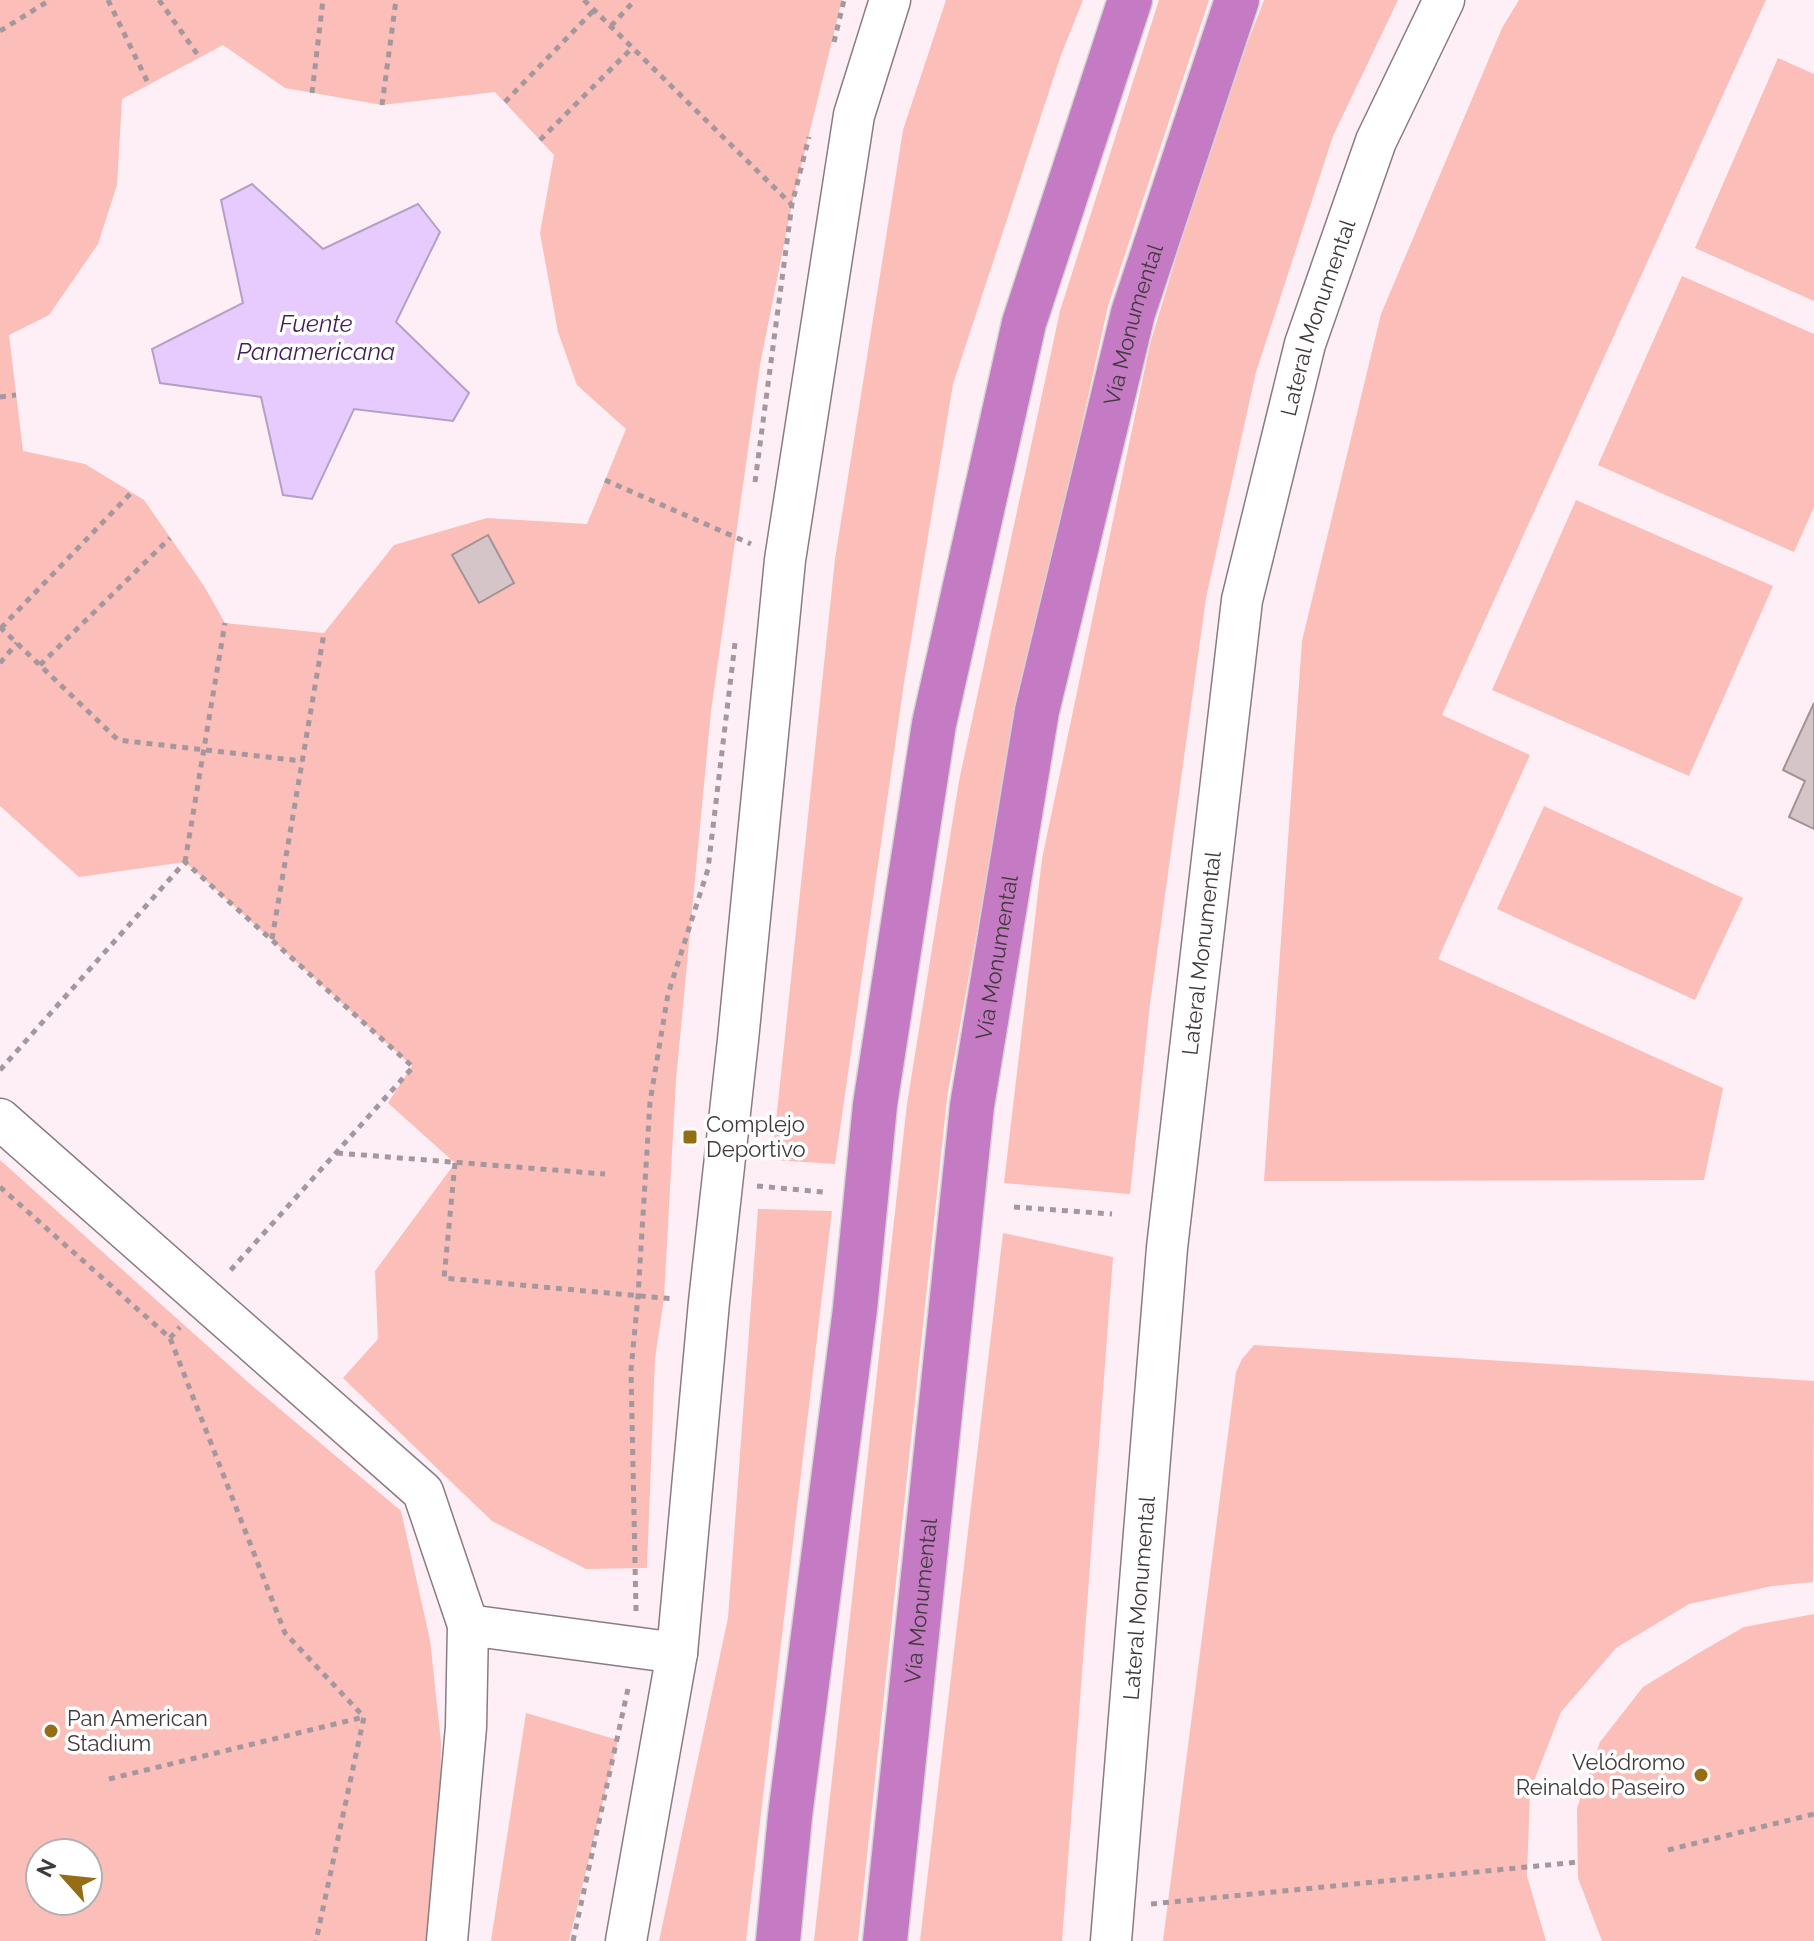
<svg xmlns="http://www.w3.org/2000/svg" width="1814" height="1941" viewBox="0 0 1814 1941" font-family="Raleway,sans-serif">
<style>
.green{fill:#fbbeb8;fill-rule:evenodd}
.water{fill:#e7cbff;stroke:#b5a0c5;stroke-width:2}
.building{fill:#d6c5c8;stroke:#a39395;stroke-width:2}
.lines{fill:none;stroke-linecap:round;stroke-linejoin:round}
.minor-casing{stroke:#8a7c82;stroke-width:43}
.highway-casing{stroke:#d5d4d4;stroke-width:47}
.path{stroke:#a4989e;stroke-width:5;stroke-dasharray:6 6;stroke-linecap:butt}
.minor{stroke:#fff;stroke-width:40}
.highway{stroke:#c57bc3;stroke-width:44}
.poi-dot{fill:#956d17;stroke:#fff;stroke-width:3}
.labels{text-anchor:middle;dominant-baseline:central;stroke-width:7;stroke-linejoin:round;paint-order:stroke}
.street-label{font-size:22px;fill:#413a3d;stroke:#fff}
.poi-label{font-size:22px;fill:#413a3d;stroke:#fff;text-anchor:start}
.water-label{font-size:24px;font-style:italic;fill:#421e5a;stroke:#fff}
</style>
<rect width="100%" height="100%" fill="#feeef6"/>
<g class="green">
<path d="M0,0H842L792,204L760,365L711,711L676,1080L664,1298L655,1359L647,1568L586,1569L492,1521L343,1378L378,1339L375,1271L455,1163L388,1103L412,1066L185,862L79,877L0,806ZM223,45L285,88L382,105L495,92L554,155L540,233L558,332L577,385L626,429L587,524L487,518L394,545L324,633L225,623L204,586L144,500L85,464L23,451L9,335L49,315L98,244L117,185L122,99Z"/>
<path d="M946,0H1083L1061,55L953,384L904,683L835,1164L772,1160L835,559L903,130Z"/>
<path d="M1159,0H1209L1108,306L1005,775L947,1098L858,1941H814L907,1104L959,781L1060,311Z"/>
<path d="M1264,0H1398L1333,136L1256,372L1206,598L1150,1004L1130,1194L1004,1183L1042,859L1150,344L1217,122Z"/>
<path d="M1519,0H1766L1442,715L1530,755L1438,959L1723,1088L1704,1180L1264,1181L1302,641L1381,314L1502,28Z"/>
<path d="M1778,58L1814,74V301L1695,248Z"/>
<path d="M1682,276L1814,334V507L1794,552L1598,465Z"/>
<path d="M1576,500L1773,586L1689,776L1492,690Z"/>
<path d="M1544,806L1743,898L1695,1000L1497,909Z"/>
<path d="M0,1160L250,1384L401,1511L430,1640L441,1742L439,1931L437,1941H0ZM40,1853H88V1901H40Z"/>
<path d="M758,1209L832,1211L746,1941H659L728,1618Z"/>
<path d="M1003,1233L1113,1257L1062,1941H920Z"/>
<path d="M1254,1345L1814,1381L1813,1582L1772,1586L1689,1604L1616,1648L1561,1712L1530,1791L1527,1876L1546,1941H1163L1236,1372L1242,1359Z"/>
<path d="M1814,1614V1941H1602L1578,1878L1577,1808L1600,1742L1643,1687L1702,1651L1744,1627Z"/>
<path d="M526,1713L618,1740L569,1941H491Z"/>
</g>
<path class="water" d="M252,184L323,249L418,204L440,232L396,322L469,393L453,421L354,409L312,499L283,495L261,397L160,383L152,349L243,303L221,200Z"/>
<g class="building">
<path d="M488,535L514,583L479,603L452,555Z"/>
<path d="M1814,703V829L1789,817L1805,781L1783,770Z"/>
</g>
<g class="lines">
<g class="minor-casing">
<g id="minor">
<path d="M0,1119L423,1492L468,1625L466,1727L447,1941"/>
<path d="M468,1625L677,1653"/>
<path d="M626,1941L677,1653L709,1302L738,1040L785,560L854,115L890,0"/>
<path id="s1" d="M1111,1941L1167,1248L1242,600L1305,344L1376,141L1444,0"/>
</g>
</g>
<g class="highway-casing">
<g id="highway">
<path d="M778,1941L790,1816L855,1309L875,1105L934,724L1024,323L1130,0"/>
<path id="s2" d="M885,1941L972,1106L1037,711L1133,313L1237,0"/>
</g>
</g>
<g class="path">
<path d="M108,0L149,85"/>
<path d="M159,0L200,58"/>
<path d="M584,0L791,204"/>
<path d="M611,26L635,0"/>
<path d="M0,31L50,0"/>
<path d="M834,42L844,0"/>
<path d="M312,93L323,0"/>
<path d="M505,102L594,10"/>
<path d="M382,105L396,0"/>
<path d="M540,140L632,48"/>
<path d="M0,397L16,395"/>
<path d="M605,480L751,544"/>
<path d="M755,482L792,204L809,137"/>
<path d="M0,627L118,740L302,761"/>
<path d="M1,628L131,493"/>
<path d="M0,663L17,643"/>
<path d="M40,665L170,538"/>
<path d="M185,862L225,623"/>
<path d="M272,939L324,633"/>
<path d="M0,1070L185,862L413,1067L229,1272"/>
<path d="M337,1153L605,1174"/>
<path d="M455,1163L444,1278L674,1299"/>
<path d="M757,1186L823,1192"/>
<path d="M0,1187L170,1338L285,1633L364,1717L316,1941"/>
<path d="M1014,1207L1112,1214"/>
<path d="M170,1338L180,1327"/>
<path d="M636,1611L631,1370L638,1296L650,1102L668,994L708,869L735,643"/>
<path d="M109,1779L364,1717"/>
<path d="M1668,1850L1814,1814"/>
<path d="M1151,1904L1578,1862"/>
<path d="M573,1941L629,1684"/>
</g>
<use href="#minor" class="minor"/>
<use href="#highway" class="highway"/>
</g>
<g class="poi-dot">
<rect x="682" y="1129" width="16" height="16" rx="4"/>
<circle cx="51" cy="1731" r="8"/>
<circle cx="1701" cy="1775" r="8"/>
</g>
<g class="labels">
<g class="street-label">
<text stroke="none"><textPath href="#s1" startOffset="1640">Lateral Monumental</textPath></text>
<text stroke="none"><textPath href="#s2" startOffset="1638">Vía Monumental</textPath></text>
<text stroke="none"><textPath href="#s1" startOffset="992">Lateral Monumental</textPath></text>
<text stroke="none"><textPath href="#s2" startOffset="990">Vía Monumental</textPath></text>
<text stroke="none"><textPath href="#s1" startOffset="344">Lateral Monumental</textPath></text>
<text stroke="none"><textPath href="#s2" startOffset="342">Vía Monumental</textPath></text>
</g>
<g class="poi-label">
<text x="706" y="1124">Complejo<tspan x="706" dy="25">Deportivo</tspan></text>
<text x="67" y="1718">Pan American<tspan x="67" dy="25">Stadium</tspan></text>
<text x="1685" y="1762" text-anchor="end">Velódromo<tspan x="1685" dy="25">Reinaldo Paseiro</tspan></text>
</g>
<g class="water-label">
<text x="316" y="323">Fuente<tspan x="316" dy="28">Panamericana</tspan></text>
</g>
</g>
<g transform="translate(64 1877) rotate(297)"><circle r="38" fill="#ffffff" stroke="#b3b0b1" stroke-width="2"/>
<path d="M0-6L14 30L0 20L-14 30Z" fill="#956d17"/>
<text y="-12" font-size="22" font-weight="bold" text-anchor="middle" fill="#413a3d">N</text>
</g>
</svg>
